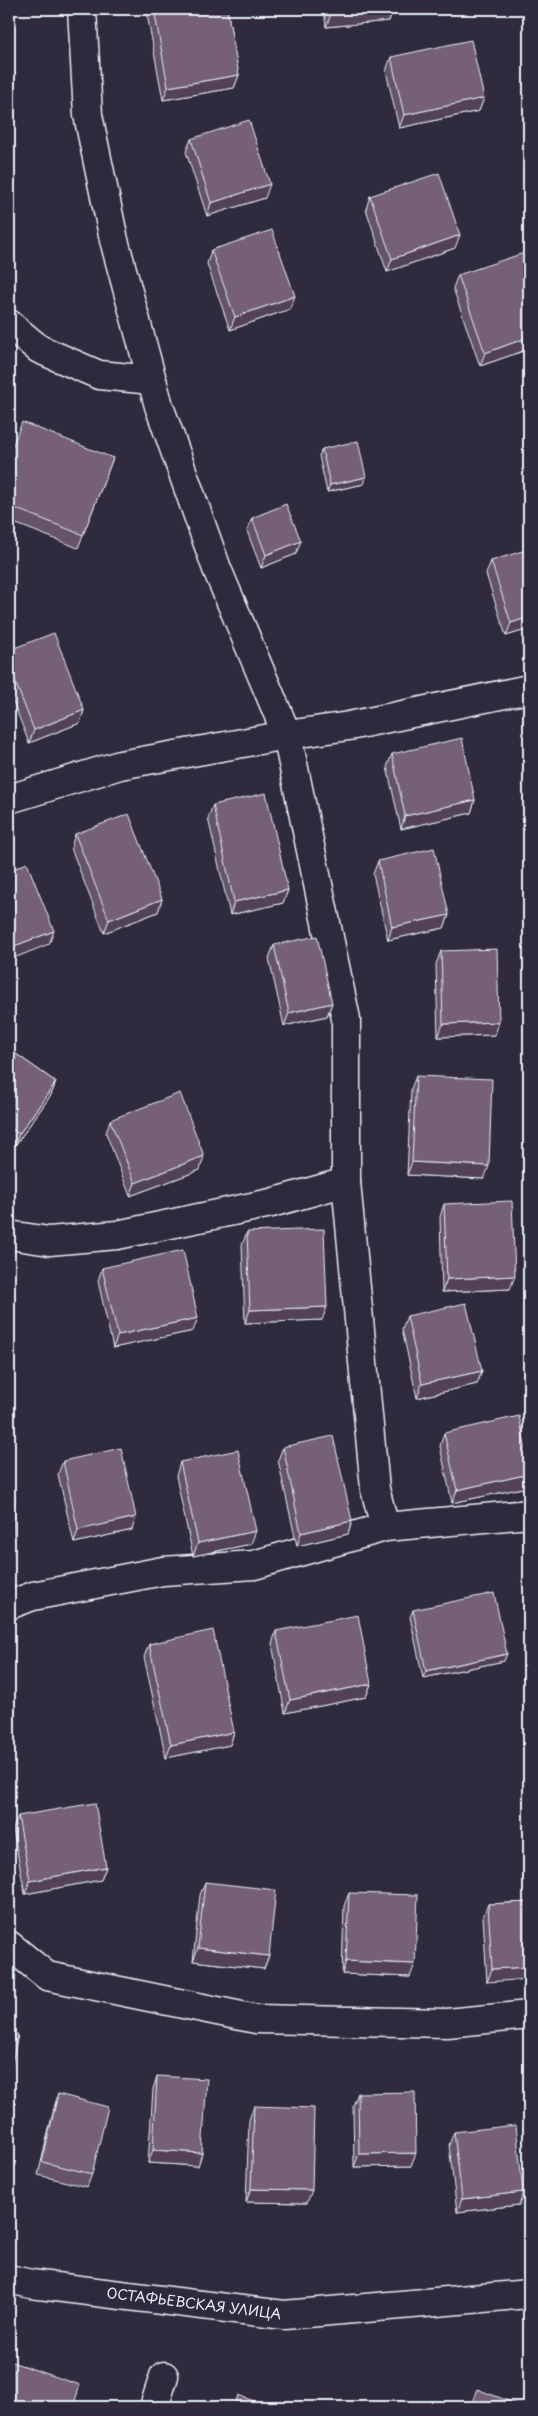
<svg xmlns="http://www.w3.org/2000/svg" width="538" height="2416" viewBox="0 0 538 2416" font-family="'Playpen Sans',sans-serif">
<style>
.lines{fill:none;stroke-linecap:round;stroke-linejoin:round}
.minor-casing{stroke:#e8f1f8;stroke-width:31}
.minor{stroke:#2f2a3d;stroke-width:28}
.wall{fill:#655367;stroke:#e8f1f8}
.shaded-wall{fill:#524354;stroke:#e8f1f8}
.building{fill:#756078;stroke:#e8f1f8}
.labels{text-anchor:middle;dominant-baseline:central;stroke-width:4.5;stroke-linejoin:round;paint-order:stroke}
.street-label{font-size:14px;fill:#e8f1f8;stroke:#2f2a3d}
</style>
<rect width="100%" height="100%" fill="#2f2a3d"/>
<filter id="ink" filterUnits="userSpaceOnUse"><feTurbulence type="fractalNoise" baseFrequency=".02" numOctaves="2"/><feDisplacementMap in="SourceGraphic" scale="10" xChannelSelector="R" yChannelSelector="G"/><feConvolveMatrix kernelMatrix="1 2 1 2 8 2 1 2 1" color-interpolation-filters="sRGB"/></filter>
<g filter="url(#ink)">
<g class="lines">
<g class="minor-casing">
<g id="minor">
<path d="M82,9L88,115L114,240L159,406L217,569L287,735L346,1019V1182L375,1489L385,1527"/>
<path d="M9,324L39,349L99,375L152,380"/>
<path d="M9,799L120,765L287,735L349,726L529,689"/>
<path d="M9,1235L49,1241L117,1235L271,1203L346,1182"/>
<path d="M9,1605L33,1596L163,1571L254,1565L385,1527L529,1514"/>
<path d="M9,1945L47,1976L256,2019L447,2023L529,2015"/>
<path d="M9,2279L31,2284L284,2315L529,2294"/>
<path d="M154,2407L164,2376"/>
</g>
</g>
<use href="#minor" class="minor"/>
</g>
<g class="wall">
<path d="M149,9H227L239,75L234,88L163,100L147,14Z"/>
<path d="M324,9H393L389,21L326,27Z"/>
<path d="M391,57L484,98L479,111L399,128L386,71Z"/>
<path d="M191,139L265,198L207,216L186,152Z"/>
<path d="M370,196L455,248L387,272L366,209Z"/>
<path d="M211,250L290,309L230,330L207,264Z"/>
<path d="M529,269V349L480,366L453,288L458,275Z"/>
<path d="M322,449L366,477L364,484L327,492L319,456Z"/>
<path d="M9,455L113,458L78,548L9,521Z"/>
<path d="M252,518L296,554L261,568L247,531Z"/>
<path d="M491,561L529,629L506,636L486,574Z"/>
<path d="M9,650L84,710L80,723L29,743L9,691Z"/>
<path d="M392,754L475,800L471,813L401,829L387,767Z"/>
<path d="M213,805L288,890L283,903L230,915L208,818Z"/>
<path d="M75,834L162,899L158,912L104,933L71,848Z"/>
<path d="M378,861L449,915L444,928L388,940L373,874Z"/>
<path d="M274,945L332,1003L327,1016L284,1026L269,958Z"/>
<path d="M441,951L495,1035L438,1037L436,964Z"/>
<path d="M9,1049L56,1082L51,1095L14,1147L9,1143Z"/>
<path d="M416,1076L484,1179L407,1175L411,1089Z"/>
<path d="M110,1120L200,1170L130,1196L106,1133Z"/>
<path d="M444,1204L510,1289L442,1292L440,1217Z"/>
<path d="M247,1232L322,1320L245,1323L242,1245Z"/>
<path d="M102,1268L193,1331L113,1348L98,1281Z"/>
<path d="M407,1316L482,1371L477,1384L417,1398L402,1329Z"/>
<path d="M444,1433L527,1487L452,1503L440,1446Z"/>
<path d="M283,1447L352,1521L348,1534L297,1546L278,1460Z"/>
<path d="M63,1461L132,1530L74,1543L58,1474Z"/>
<path d="M180,1462L251,1544L193,1556L176,1476Z"/>
<path d="M413,1610L504,1661L423,1678L410,1617Z"/>
<path d="M276,1631L371,1684L366,1697L285,1713L272,1644Z"/>
<path d="M149,1644L234,1732L230,1745L166,1758L144,1657Z"/>
<path d="M18,1816L106,1867L101,1880L25,1894L13,1829Z"/>
<path d="M205,1882L264,1969L193,1961L200,1895Z"/>
<path d="M349,1893L410,1977L342,1974L344,1906Z"/>
<path d="M529,1902L487,1982L483,1917L488,1904Z"/>
<path d="M157,2076L202,2153L198,2166L148,2163L153,2089Z"/>
<path d="M358,2093L411,2166L354,2167L353,2106Z"/>
<path d="M58,2094L92,2174L87,2187L38,2175L54,2108Z"/>
<path d="M254,2106L307,2203L246,2202L249,2120Z"/>
<path d="M454,2132L519,2205L457,2212L449,2145Z"/>
</g>
<g class="shaded-wall">
<path d="M383,9H393L389,21L326,27L331,14Z"/>
<path d="M239,75L234,88L163,100L168,87Z"/>
<path d="M484,98L479,111L399,128L404,115Z"/>
<path d="M270,184L265,198L207,216L211,203Z"/>
<path d="M460,235L455,248L387,272L392,259Z"/>
<path d="M295,296L290,309L230,330L235,317Z"/>
<path d="M529,337V349L480,366L485,353Z"/>
<path d="M366,477L364,484L327,492L330,485Z"/>
<path d="M301,541L296,554L261,568L266,555Z"/>
<path d="M529,617V629L506,636L511,623Z"/>
<path d="M84,710L80,723L29,743L34,730Z"/>
<path d="M475,800L471,813L401,829L405,816Z"/>
<path d="M288,890L283,903L230,915L234,902Z"/>
<path d="M162,899L158,912L104,933L109,920Z"/>
<path d="M449,915L444,928L388,940L392,927Z"/>
<path d="M54,931L49,944L9,960V948Z"/>
<path d="M332,1003L327,1016L284,1026L289,1013Z"/>
<path d="M499,1022L495,1035L438,1037L443,1024Z"/>
<path d="M56,1082L51,1095L14,1147L19,1134Z"/>
<path d="M204,1156L200,1170L130,1196L135,1183Z"/>
<path d="M412,1162L489,1166L484,1179L407,1175Z"/>
<path d="M515,1276L510,1289L442,1292L447,1279Z"/>
<path d="M327,1307L322,1320L245,1323L250,1310Z"/>
<path d="M198,1318L193,1331L113,1348L118,1335Z"/>
<path d="M482,1371L477,1384L417,1398L422,1384Z"/>
<path d="M529,1474V1479L527,1487L452,1503L457,1490Z"/>
<path d="M136,1517L132,1530L74,1543L78,1530Z"/>
<path d="M352,1521L348,1534L297,1546L301,1533Z"/>
<path d="M256,1531L251,1544L193,1556L198,1543Z"/>
<path d="M9,1576L11,1577L9,1584Z"/>
<path d="M507,1654L504,1661L423,1678L426,1671Z"/>
<path d="M371,1684L366,1697L285,1713L290,1700Z"/>
<path d="M234,1732L230,1745L166,1758L171,1745Z"/>
<path d="M106,1867L101,1880L25,1894L30,1881Z"/>
<path d="M198,1948L269,1956L264,1969L193,1961Z"/>
<path d="M346,1961L415,1964L410,1977L342,1974Z"/>
<path d="M529,1967V1979L487,1982L492,1969Z"/>
<path d="M153,2150L202,2153L198,2166L148,2163Z"/>
<path d="M416,2153L411,2166L354,2167L359,2154Z"/>
<path d="M251,2189L312,2190L307,2203L246,2202Z"/>
<path d="M523,2192L519,2205L457,2212L462,2199Z"/>
</g>
<g class="building">
<path d="M154,9H227L239,75L168,87Z"/>
<path d="M330,9H383L331,14Z"/>
<path d="M471,40L484,98L404,115L391,57Z"/>
<path d="M249,120L270,184L211,203L191,139Z"/>
<path d="M439,173L460,235L392,259L370,196Z"/>
<path d="M272,230L295,296L235,317L211,250Z"/>
<path d="M524,253L529,269V337L485,353L458,275Z"/>
<path d="M22,422L113,458L83,535L9,506V455Z"/>
<path d="M358,441L366,477L330,485L322,449Z"/>
<path d="M286,504L301,541L266,555L252,518Z"/>
<path d="M529,549V617L511,623L491,561Z"/>
<path d="M54,633L84,710L34,730L9,666V650Z"/>
<path d="M462,738L475,800L405,816L392,754Z"/>
<path d="M266,793L288,890L234,902L213,805Z"/>
<path d="M129,814L162,899L109,920L75,834Z"/>
<path d="M434,848L449,915L392,927L378,861Z"/>
<path d="M27,863L54,931L9,948V871Z"/>
<path d="M317,936L332,1003L289,1013L274,945Z"/>
<path d="M497,949L499,1022L443,1024L441,951Z"/>
<path d="M9,1049L56,1082L19,1134L9,1127Z"/>
<path d="M416,1076L492,1079L489,1166L412,1162Z"/>
<path d="M180,1093L204,1156L135,1183L110,1120Z"/>
<path d="M512,1201L515,1276L447,1279L444,1204Z"/>
<path d="M324,1229L327,1307L250,1310L247,1232Z"/>
<path d="M183,1250L198,1318L118,1335L102,1268Z"/>
<path d="M466,1303L482,1371L422,1384L407,1316Z"/>
<path d="M519,1416L529,1465V1474L457,1490L444,1433Z"/>
<path d="M333,1436L352,1521L301,1533L283,1447Z"/>
<path d="M121,1448L136,1517L78,1530L63,1461Z"/>
<path d="M238,1450L256,1531L198,1543L180,1462Z"/>
<path d="M9,1495H15L11,1577L9,1576Z"/>
<path d="M494,1593L507,1654L426,1671L413,1610Z"/>
<path d="M358,1615L371,1684L290,1700L276,1631Z"/>
<path d="M213,1630L234,1732L171,1745L149,1644Z"/>
<path d="M95,1803L106,1867L30,1881L18,1816Z"/>
<path d="M205,1882L276,1890L269,1956L198,1948Z"/>
<path d="M349,1893L418,1895L415,1964L346,1961Z"/>
<path d="M529,1902V1967L492,1969L488,1904Z"/>
<path d="M9,2033L18,2035L9,2078Z"/>
<path d="M157,2076L207,2079L202,2153L153,2150Z"/>
<path d="M415,2092L416,2153L359,2154L358,2093Z"/>
<path d="M58,2094L108,2107L92,2174L42,2162Z"/>
<path d="M254,2106L314,2108L312,2190L251,2189Z"/>
<path d="M516,2125L523,2192L462,2199L454,2132Z"/>
<path d="M9,2361L80,2385L73,2407H9Z"/>
<path d="M477,2389L524,2407H470Z"/>
<path d="M238,2395L269,2407H234Z"/>
</g>
</g>
<g class="labels">
<g class="street-label">
<text transform="translate(194 2303) rotate(7)">ОСТАФЬЕВСКАЯ УЛИЦА</text>
</g>
</g>
<rect width="538" height="2416" fill="none" stroke="#2f2a3d" stroke-width="30"/>
<rect x="15" y="15" width="508" height="2386" fill="none" stroke="#e8f1f8" stroke-width="2" filter="url(#ink)"/>
</svg>
